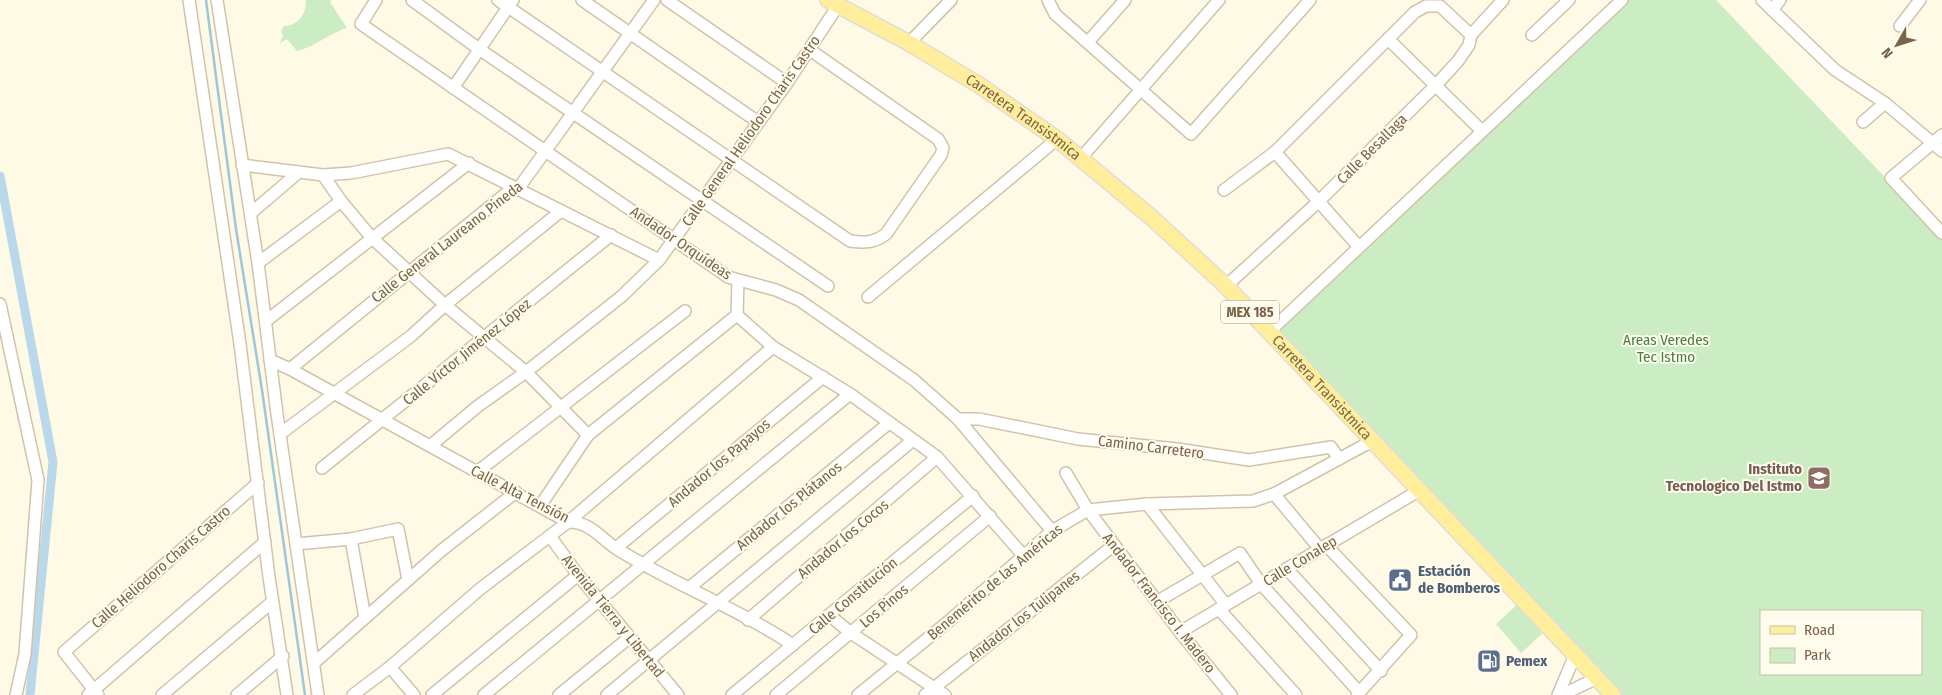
<svg xmlns="http://www.w3.org/2000/svg" width="1942" height="695" viewBox="0 0 1942 695" font-family="'Fira Sans Condensed',sans-serif">
<style>
.green{fill:#ccedc3;fill-rule:evenodd}
.lines{fill:none;stroke-linecap:round;stroke-linejoin:round}
.stream{stroke:#9ec6dc;stroke-width:2.5}
.canal{stroke:#b9d8e9;stroke-width:9}
.minor-casing{stroke:#d1c3ab;stroke-width:14}
.major-casing{stroke:#e2ddd7;stroke-width:18}
.minor{stroke:#fff;stroke-width:11}
.major{stroke:#ffef9c;stroke-width:15}
.labels{text-anchor:middle;dominant-baseline:central;stroke-width:4;stroke-linejoin:round;paint-order:stroke}
.shield{fill:#fffcee;stroke:#a2927a;stroke-width:1}
.shield-label{font-size:14px;font-weight:bold;fill:#7a6449}
.street-label{font-size:15px;fill:#7a6449;stroke:#fffcee}
.park-label{font-size:15px;fill:#458140;stroke:#fffcee}
.education-label{font-size:15px;font-weight:bold;fill:#785e54;stroke:#fffcee;text-anchor:end}
.service-label{font-size:15px;font-weight:bold;fill:#4e5e75;stroke:#fffcee;text-anchor:start}
</style>
<rect width="100%" height="100%" fill="#fefae6"/>
<g class="green">
<path d="M306,0H331L330,2L347,28C329,33 315,47 297,51L287,39L280,43L283,36L281,31L284,26C298,26 307,13 306,0Z"/>
<path d="M1627,0H1716L1942,237V695H1617L1269,332ZM1761,611H1921V674H1761Z"/>
<path d="M1519,603L1545,631L1521,653L1496,624Z"/>
</g>
<g class="lines">
<path class="stream" d="M206,0L236,229L262,390L305,695"/>
<path class="canal" d="M0,176L53,462L30,695"/>
<g class="minor-casing">
<g id="minor">
<path d="M189,0L240,344L269,577L287,695"/>
<path d="M217,0L258,263L277,414L318,695"/>
<path d="M376,0L361,24L728,277L776,290L799,300L914,380L958,419L1052,531"/>
<path d="M412,0L479,49L828,286"/>
<path d="M498,0L850,241C865,243 874,243 886,234L941,155L943,148L938,139L810,50"/>
<path d="M582,0L758,122"/>
<path d="M667,0L787,83"/>
<path d="M1048,0L1055,14L1191,134L1310,0"/>
<path d="M1762,0L1835,70L1885,103L1942,151"/>
<path d="M1772,10L1780,0"/>
<path d="M1900,26L1920,0"/>
<path d="M1532,35L1569,0"/>
<path d="M1388,39L1482,131"/>
<path d="M1088,42L1125,0"/>
<path d="M909,43L951,0"/>
<path d="M453,88L513,0"/>
<path d="M1863,122L1885,103"/>
<path d="M1942,135L1891,178L1942,233"/>
<path d="M1275,152L1359,247"/>
<path d="M1081,158L1219,0"/>
<path d="M242,165L323,175L351,173L448,154L659,260"/>
<path d="M323,175L341,201L371,237L445,305L526,372L588,435"/>
<path d="M1224,190L1275,152L1415,12L1426,6H1440L1471,35"/>
<path d="M251,213L299,172"/>
<path d="M258,263L341,201"/>
<path d="M738,281L737,315L773,347L850,394L937,457L1023,555"/>
<path d="M1226,286L1318,202L1436,85L1458,61L1469,45L1471,35L1503,0"/>
<path d="M868,297L1057,139"/>
<path d="M0,304L38,480L25,654L16,695"/>
<path d="M266,321L469,163"/>
<path d="M1269,332L1622,0"/>
<path d="M270,360L290,369L568,522C591,522 599,537 617,549C673,584 737,608 793,645"/>
<path d="M290,369L508,192L518,189L654,0"/>
<path d="M958,419H979L1078,439L1177,449L1249,460L1331,447L1339,459"/>
<path d="M280,434L411,336L445,305L561,211"/>
<path d="M430,446L478,406L526,372L622,296L659,260L787,83L839,4"/>
<path d="M322,468L611,235"/>
<path d="M477,472L685,311"/>
<path d="M1066,473L1088,510L1180,632L1231,695"/>
<path d="M1274,494L1320,549"/>
<path d="M1147,504L1226,605"/>
<path d="M540,506L588,435L737,315"/>
<path d="M550,536L578,575L678,695"/>
<path d="M351,539L365,618"/>
<path d="M296,544L351,539L398,529L408,580"/>
<path d="M1326,545L1411,635L1357,695"/>
<path d="M616,548L823,377"/>
<path d="M1287,569L1381,671"/>
<path d="M689,588L889,423"/>
<path d="M1158,601L1240,553L1261,584L1359,692"/>
<path d="M1219,609L1296,695"/>
<path d="M829,615L851,633L945,695"/>
<path d="M748,620L937,457"/>
<path d="M1180,632L1420,490"/>
<path d="M314,663L442,550L516,492"/>
<path d="M390,667L414,695"/>
<path d="M88,695L265,542"/>
<path d="M98,695L64,652L258,483"/>
<path d="M162,695L272,602"/>
<path d="M237,695L283,656"/>
<path d="M353,695L390,667L480,589L568,522L773,347"/>
<path d="M432,695L578,575"/>
<path d="M484,695L850,394"/>
<path d="M559,695L630,637"/>
<path d="M607,695L913,440"/>
<path d="M732,695L973,496"/>
<path d="M776,695L990,516"/>
<path d="M858,695L949,621L1052,531L1088,510L1147,504L1253,501L1274,494L1374,440"/>
<path d="M925,695L1114,545"/>
<path d="M1558,695L1575,655"/>
<path d="M1562,695L1597,678"/>
</g>
</g>
<g class="major-casing">
<g id="major">
<path id="s1" d="M828,0L909,43L979,85L1057,139L1151,217L1226,286L1613,695"/>
</g>
</g>
<use href="#minor" class="minor"/>
<use href="#major" class="major"/>
</g>
<defs>
<g id="university-square" transform="scale(1.25)"><rect x="-9" y="-9" width="18" height="18" rx="4" fill="#8d6e63" stroke="#fffcee"/><path d="M0-5L7-2L0 1L-7-2ZM-4 1L0 2.5L4 1V4Q0 6-4 4Z" fill="#fff"/></g>
<g id="civic-square" transform="scale(1.25)"><rect x="-9" y="-9" width="18" height="18" rx="4" fill="#5c6f8a" stroke="#fffcee"/><path d="M-.6-6.5H3V-4.5H.6V-3L4-1V1h2V6H-6V1h2V-1L-.6-3ZM-1.2 2.5V6h2.4V2.5Z" fill="#fff"/></g>
<g id="fuel-square" transform="scale(1.25)"><rect x="-9" y="-9" width="18" height="18" rx="4" fill="#5c6f8a" stroke="#fffcee"/><path d="M-5.5-6h7V0h2V4h1.3V-2.5L3-4.5l.8-.8L6-3V5H2.5V1h-1V6h-7ZM-4.2-4.7v3.2H.2V-4.7Z" fill="#fff"/></g>
</defs>
<g fill-rule="evenodd">
<use href="#university-square" x="1819" y="478"/>
<use href="#civic-square" x="1400" y="580"/>
<use href="#fuel-square" x="1489" y="661"/>
</g>
<g class="labels">
<rect class="shield" x="1221" y="300.5" width="58" height="23" rx="4"/>
<g class="shield-label">
<text x="1250" y="312">MEX 185</text>
</g>
<g class="street-label">
<text stroke="none"><textPath href="#s1" startOffset="228">Carretera Transistmica</textPath></text>
<text transform="translate(751 131) rotate(-55)">Calle General Heliodoro Charis Castro</text>
<text transform="translate(1372 149) rotate(-45)">Calle Besallaga</text>
<text transform="translate(447 242) rotate(-38)">Calle General Laureano Pineda</text>
<text transform="translate(681 243) rotate(34)">Andador Orquídeas</text>
<text transform="translate(467 352) rotate(-39)">Calle Víctor Jiménez López</text>
<text stroke="none"><textPath href="#s1" startOffset="632">Carretera Transistmica</textPath></text>
<text transform="translate(1151 447) rotate(7)">Camino Carretero</text>
<text transform="translate(719 463) rotate(-40)">Andador los Papayos</text>
<text transform="translate(520 494) rotate(27)">Calle Alta Tensión</text>
<text transform="translate(789 506) rotate(-39)">Andador los Plátanos</text>
<text transform="translate(843 539) rotate(-40)">Andador los Cocos</text>
<text transform="translate(1300 561) rotate(-31)">Calle Conalep</text>
<text transform="translate(161 567) rotate(-41)">Calle Heliodoro Charis Castro</text>
<text transform="translate(995 582) rotate(-40)">Benemérito de las Américas</text>
<text transform="translate(853 596) rotate(-40)">Calle Constitución</text>
<text transform="translate(1159 603) rotate(52)">Andador Francisco I. Madero</text>
<text transform="translate(884 606) rotate(-40)">Los Pinos</text>
<text transform="translate(613 616) rotate(51)">Avenida Tierra y Libertad</text>
<text transform="translate(1024 616) rotate(-38)">Andador los Tulipanes</text>
</g>
<g class="park-label">
<text x="1666" y="340">Areas Veredes<tspan x="1666" dy="17">Tec Istmo</tspan></text>
</g>
<g class="education-label">
<text x="1802" y="469">Instituto<tspan x="1802" dy="17">Tecnologico Del Istmo</tspan></text>
</g>
<g class="service-label">
<text x="1418" y="571">Estación<tspan x="1418" dy="17">de Bomberos</tspan></text>
<text x="1506" y="661">Pemex</text>
</g>
</g>
<rect x="1760" y="610" width="162" height="65" fill="#fffcee" stroke="#cabfac"/>
<rect x="1770" y="626" width="25" height="8" fill="#ffef9c" stroke="#cabfac"/>
<text x="1804" y="635" font-size="15" fill="#7a6449">Road</text>
<rect x="1770" y="648" width="25" height="15" fill="#ccedc3" stroke="#cabfac"/>
<text x="1804" y="660" font-size="15" fill="#7a6449">Park</text>
<g transform="translate(1897 45) rotate(231)" stroke="#fffcee" stroke-width="4" paint-order="stroke">
<path d="M0-4L9 19L0 12L-9 19Z" fill="#7a6449"/>
<text y="-8" font-size="14" font-weight="bold" text-anchor="middle" fill="#7a6449">N</text>
</g>
</svg>
